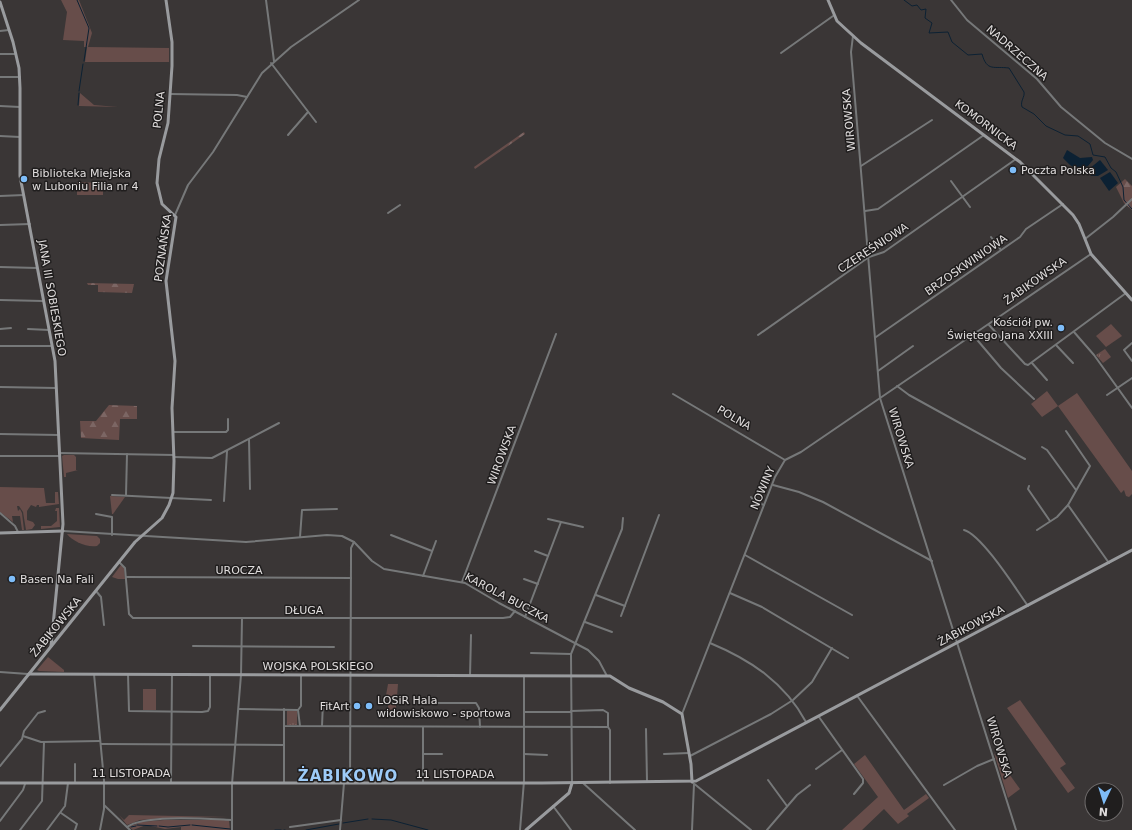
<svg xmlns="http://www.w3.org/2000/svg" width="1132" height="830" viewBox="0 0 1132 830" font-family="'DejaVu Sans',sans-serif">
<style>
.green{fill:#674d4a}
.forest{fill:url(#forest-firs)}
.park{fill:url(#park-tufts)}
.water{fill:#0c2133}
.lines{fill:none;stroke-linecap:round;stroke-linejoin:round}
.stream{stroke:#0c2133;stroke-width:1}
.street{stroke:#767879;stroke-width:2}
.secondary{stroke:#999b9e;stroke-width:3}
.poi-dot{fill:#7ebdf9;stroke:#201e1e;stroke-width:1.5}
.labels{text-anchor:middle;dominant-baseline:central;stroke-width:3;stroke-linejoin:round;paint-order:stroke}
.street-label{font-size:11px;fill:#e0dddd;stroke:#201e1e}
.poi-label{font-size:11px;fill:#e0dddd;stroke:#201e1e;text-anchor:start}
.district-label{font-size:15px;font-weight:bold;letter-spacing:1px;fill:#9dcbf8;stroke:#201e1e}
</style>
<defs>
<pattern id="forest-firs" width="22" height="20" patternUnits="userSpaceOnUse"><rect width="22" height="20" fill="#674d4a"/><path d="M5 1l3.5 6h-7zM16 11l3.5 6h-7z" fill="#7c6664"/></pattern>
<pattern id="park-tufts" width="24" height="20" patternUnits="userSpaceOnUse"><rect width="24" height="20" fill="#674d4a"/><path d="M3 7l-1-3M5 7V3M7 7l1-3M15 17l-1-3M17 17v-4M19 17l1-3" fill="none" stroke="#7c6664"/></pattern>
</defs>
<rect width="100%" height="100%" fill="#3a3636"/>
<g class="green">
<path d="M61,0H79L92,33L88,47L169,48V62H85L87,47H84V41L63,40L67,12Z"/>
<path d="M80,93L94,105L118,107L79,106Z"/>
<path d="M77,182L103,183V195H77Z"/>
<path d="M1111,324L1122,336L1106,347L1096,336Z"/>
<path d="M1047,391L1058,406L1077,393L1132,471V494L1129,497L1126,496L1124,490L1121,493L1058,406L1042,417L1031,404Z"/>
<path d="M64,455H74L76,457V470H78L66,473V477H64L62,456Z"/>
<path d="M0,487L44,488L46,503H55V492H58L59,504L39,507V505H37L36,507L31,505L27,511V520L33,522L35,525L32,529L26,530L23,512L19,506H17L18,511L20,509L22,513L24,530H22L20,516H12L13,522L0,512Z"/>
<path d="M110,496L125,497L113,514H112Z"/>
<path d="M56,508H59L60,527L41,529V526H51L57,521V511H55Z"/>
<path d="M67,534L97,536L100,539V543L97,546C87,548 72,541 67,534Z"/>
<path d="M121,565L124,567L125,579H118L112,577Z"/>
<path d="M48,657L64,670V672L39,671L37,670Z"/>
<path d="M388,684H398L397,697L389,696L385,701Z"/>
<rect x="143" y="689" width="13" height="21"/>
<rect x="388" y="699" width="8" height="15"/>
<path d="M1020,700L1066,764L1060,768L1075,788L1068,793L1007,708Z"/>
<path d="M994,753L1020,789L1008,798Z"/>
<path d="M865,755L904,810L926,794L929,798L907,814L909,816L898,824L884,809L862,830H842L878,797L854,764Z"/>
<path d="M119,815L124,820L129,815L229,817L163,818L140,820L127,825Z"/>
<path d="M164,820H229L230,830H181V827L165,829L146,825L133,830L129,827L141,822Z"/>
</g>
<g class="forest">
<path d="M524,132L525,134L475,169L474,167Z"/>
<path d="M1125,179L1132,186V210L1124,203L1116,187Z"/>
<path d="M87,283L134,284L132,293L98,292V285H88Z"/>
<path d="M109,405L137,406V419H120L119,440L81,438L80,421H96Z"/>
</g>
<g class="park">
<path d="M1105,349L1111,357L1103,363L1096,355Z"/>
<rect x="287" y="711" width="10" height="14"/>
</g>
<g class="water">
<path d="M1067,150L1080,158L1092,157L1093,160L1088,166L1078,170L1070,165L1063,158Z"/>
<path d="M1100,160L1108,170L1098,176H1091L1089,169Z"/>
<path d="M1110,172L1118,183L1109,191L1100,178Z"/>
</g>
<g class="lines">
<g class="stream">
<path d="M77,0L89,28L84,61"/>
<path d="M904,0L912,6L917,5L921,10L926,9L925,18L932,23L929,33L948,32L952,42L968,55L982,54C987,72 994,66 1009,68L1024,92C1025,97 1020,101 1022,107L1034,114L1046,126L1065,135L1078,136L1090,144L1093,155L1105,157L1111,168L1116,172L1123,187L1124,200L1132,209"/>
<path d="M79,91L83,64"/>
<path d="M78,105L79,93"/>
<path d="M372,819L391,820L428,830"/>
<path d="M343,823L368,819"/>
<path d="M137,825L157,826"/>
<path d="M192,825L230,829"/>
<path d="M159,826L168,827L190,825"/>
<path d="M131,827L136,826"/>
<path d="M275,830H281"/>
<path d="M284,830H285"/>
<path d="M306,830L339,824"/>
</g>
<g class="street">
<path d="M266,0L274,61"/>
<path d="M951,0L967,20L1037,79L1061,107L1105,143L1132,159"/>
<path d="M0,31L9,30"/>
<path d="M853,36L851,52L880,398L1016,830"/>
<path d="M781,53L833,16"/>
<path d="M0,54H16"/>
<path d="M271,63L316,122"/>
<path d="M0,77H20"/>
<path d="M171,94L237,95L247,97"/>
<path d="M0,106L20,107"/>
<path d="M288,135L308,112"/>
<path d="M0,136L20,137"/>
<path d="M861,166L932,120"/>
<path d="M951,181L970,207"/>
<path d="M0,196L24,195"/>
<path d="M865,211L878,209L984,135"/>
<path d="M388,213L400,205"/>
<path d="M175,215L188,185L213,152L262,73L291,47L359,0"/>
<path d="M0,225L30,224"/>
<path d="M991,237L1001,250"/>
<path d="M1085,239L1113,217L1132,199"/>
<path d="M0,267L37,268"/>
<path d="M0,300L43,301"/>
<path d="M989,325L1025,364L1028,365L1126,293"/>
<path d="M0,329L11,328"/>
<path d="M28,329L49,330"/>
<path d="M1074,332L1094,355L1132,408"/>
<path d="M758,335L869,257L884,252L1016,159"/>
<path d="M973,335L1001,368L1034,399"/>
<path d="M876,337L1020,237L1026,229L1063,204"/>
<path d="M1132,343L1124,350L1132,361"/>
<path d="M1056,345L1073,363"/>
<path d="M0,346H52"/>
<path d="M1032,363L1047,380"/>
<path d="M878,371L913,346"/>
<path d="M897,386L909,395L1025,459"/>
<path d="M0,387L56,388"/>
<path d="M673,394L785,460"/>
<path d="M1107,395L1132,378"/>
<path d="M173,432H226L228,430V419"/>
<path d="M0,434L59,435"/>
<path d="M249,439L250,489"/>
<path d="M1042,447L1047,450L1076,490"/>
<path d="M59,453L174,455"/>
<path d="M0,456H60"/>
<path d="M174,457L212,458L279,423"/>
<path d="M773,485L799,492L823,502L932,561"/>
<path d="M1029,486L1028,489L1050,521"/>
<path d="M112,495L211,500"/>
<path d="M126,495L127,454"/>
<path d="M751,497L754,501L764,505"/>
<path d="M224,501L227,451"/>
<path d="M1068,505L1109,563"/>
<path d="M0,513L15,526L18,532"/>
<path d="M96,514L112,517V535"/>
<path d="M548,519L583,527"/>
<path d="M964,530C982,535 1016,589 1028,606"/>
<path d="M1037,530L1057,517L1068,505L1090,466L1066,431"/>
<path d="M63,531L246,542L327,535L342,536L354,542L372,561L384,569L465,583L499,603L588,650L599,661L607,676"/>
<path d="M391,535L432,551"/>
<path d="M300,537L302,510L337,509"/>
<path d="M535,551L548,556"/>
<path d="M745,555L852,615"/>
<path d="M119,562L125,568L129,614L133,618H503L510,617L515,611"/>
<path d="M423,576L436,541"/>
<path d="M126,577L351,578"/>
<path d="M524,579L538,584"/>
<path d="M462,582L556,334"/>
<path d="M96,591L101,597L104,625"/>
<path d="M730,593L762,607L848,658"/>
<path d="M596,595L625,606"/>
<path d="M621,616L659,515"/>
<path d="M525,617L561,522"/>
<path d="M585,622L612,632"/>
<path d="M710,643C751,660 785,683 806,722"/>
<path d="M193,646L334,647"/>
<path d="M531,653L571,654"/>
<path d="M0,672L28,674"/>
<path d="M94,674L104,780V809L100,830"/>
<path d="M128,674L129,711L202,712L208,711L210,707V675"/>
<path d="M470,676L471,635"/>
<path d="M858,697L955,830"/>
<path d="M425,703H476L479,708L480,727"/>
<path d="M239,709L298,710"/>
<path d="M284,709V726L608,727"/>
<path d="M298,710L301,706V675"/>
<path d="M298,710L300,726"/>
<path d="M571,711L603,710L608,713V727L610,730V783"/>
<path d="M524,712H571"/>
<path d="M682,714L775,477L785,460L801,452L1091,254"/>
<path d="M819,717L863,779V783L854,794"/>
<path d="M322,726L323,702"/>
<path d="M646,729L647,781"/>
<path d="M23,736L41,742L100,741"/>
<path d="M101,744L284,745"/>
<path d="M423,754H442"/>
<path d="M524,754L547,755"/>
<path d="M664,754L689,753"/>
<path d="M690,756L771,714L793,700L812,682L832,648"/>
<path d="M75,764V782"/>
<path d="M0,766L22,739L24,731L38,713L45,711"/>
<path d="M816,769L842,750"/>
<path d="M768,780L787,806"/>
<path d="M171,782L172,675"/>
<path d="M284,782V726"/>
<path d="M692,782L751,830"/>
<path d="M350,783L351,564V548L354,542"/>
<path d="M423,783V727"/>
<path d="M572,783L571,654L622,529L623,518"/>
<path d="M583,783L635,830"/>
<path d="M944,785L977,766L994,759"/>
<path d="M104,805L130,830"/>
<path d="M553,806L571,830"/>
<path d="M61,813L77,824L75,830"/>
<path d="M0,821L23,790L25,784"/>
<path d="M127,827C144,814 209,819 232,820"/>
<path d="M290,827L341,820"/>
<path d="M20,830L42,801L44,742"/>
<path d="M47,830L65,806L68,783"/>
<path d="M232,830V784L241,675L242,618"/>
<path d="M340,830L344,783"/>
<path d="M520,830L524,781V676"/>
<path d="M692,830L694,784"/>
<path d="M767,830L797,795L810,785"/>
</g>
<g class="secondary">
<path d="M828,0L837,21L861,43L1020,162L1073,215L1079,224L1091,254L1132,300"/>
<path d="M0,2L13,42L19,68L20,88V176L55,361L63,524L51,646"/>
<path d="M0,533L63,531"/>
<path d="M29,674L610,676L629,688L663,702L682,714L691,764L692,782"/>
<path d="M0,710L135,542L162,518L169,505L173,493L174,461L172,408L175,361L166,281L176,217L162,204L157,183L159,159L168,123L172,66V42L166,0"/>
<path d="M0,783H542L696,781L1132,550"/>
<path d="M526,830L569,793L572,783"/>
</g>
</g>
<g class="poi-dot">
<circle cx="1013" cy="170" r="4"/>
<circle cx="24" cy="179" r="4"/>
<circle cx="1061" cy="328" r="4"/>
<circle cx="12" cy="579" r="4"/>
<circle cx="357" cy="706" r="4"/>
<circle cx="369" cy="706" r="4"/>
</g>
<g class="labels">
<g class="street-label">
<text transform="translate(1017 53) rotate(41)">NADRZECZNA</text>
<text transform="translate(159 110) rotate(-84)">POLNA</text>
<text transform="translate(849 120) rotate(-95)">WIROWSKA</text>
<text transform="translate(986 125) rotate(37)">KOMORNICKA</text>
<text transform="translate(163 248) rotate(-82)">POZNAŃSKA</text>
<text transform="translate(873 248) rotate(-33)">CZEREŚNIOWA</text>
<text transform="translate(966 265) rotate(-35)">BRZOSKWINIOWA</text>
<text transform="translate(1035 281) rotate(-35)">ŻABIKOWSKA</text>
<text transform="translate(52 298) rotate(80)">JANA III SOBIESKIEGO</text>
<text transform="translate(734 418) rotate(30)">POLNA</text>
<text transform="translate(901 438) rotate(73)">WIROWSKA</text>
<text transform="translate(502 455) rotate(-70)">WIROWSKA</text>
<text transform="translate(763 488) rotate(-67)">NOWINY</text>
<text x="239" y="570">UROCZA</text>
<text transform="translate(507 598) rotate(28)">KAROLA BUCZKA</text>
<text x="304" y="610">DŁUGA</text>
<text transform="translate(971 626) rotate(-28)">ŻABIKOWSKA</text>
<text transform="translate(56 627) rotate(-51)">ŻABIKOWSKA</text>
<text x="318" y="666">WOJSKA POLSKIEGO</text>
<text transform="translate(999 747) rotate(73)">WIROWSKA</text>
<text x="131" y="773">11 LISTOPADA</text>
<text x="455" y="774">11 LISTOPADA</text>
</g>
<g class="poi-label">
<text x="1021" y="170">Poczta Polska</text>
<text x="32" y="173">Biblioteka Miejska<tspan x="32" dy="13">w Luboniu Filia nr 4</tspan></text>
<text x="1053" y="322" text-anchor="end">Kościół pw.<tspan x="1053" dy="13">Świętego Jana XXIII</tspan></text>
<text x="20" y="579">Basen Na Fali</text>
<text x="377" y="700">LOSiR Hala<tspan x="377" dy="13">widowiskowo - sportowa</tspan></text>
<text x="349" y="706" text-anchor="end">FitArt</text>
</g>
<g class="district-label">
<text x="348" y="776">ŻABIKOWO</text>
</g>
</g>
<g transform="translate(1104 802) rotate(184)"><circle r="19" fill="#201e1e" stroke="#6d6a6a"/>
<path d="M0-3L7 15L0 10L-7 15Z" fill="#7ebdf9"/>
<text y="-6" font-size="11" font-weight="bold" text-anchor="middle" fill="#e0dddd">N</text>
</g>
</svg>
